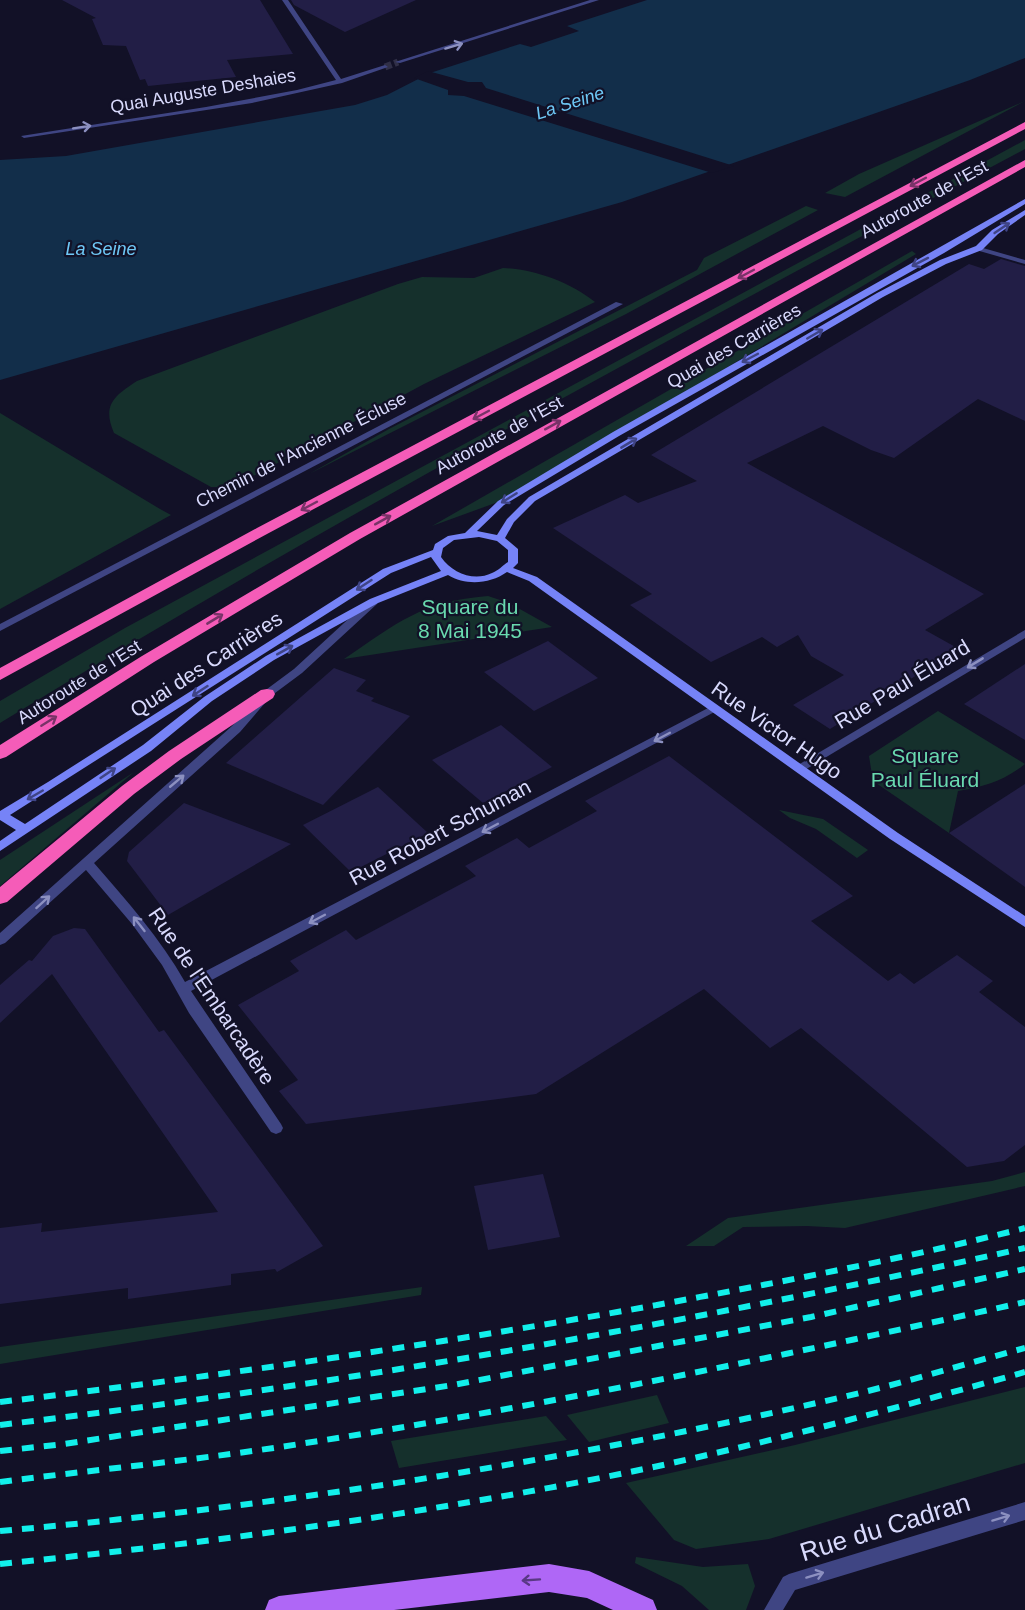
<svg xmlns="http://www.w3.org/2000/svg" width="1025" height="1610" viewBox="0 0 1025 1610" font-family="Helvetica,sans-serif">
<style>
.green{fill:#15302c}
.water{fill:#122e4a}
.pier{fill:#121127}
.building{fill:#221e46}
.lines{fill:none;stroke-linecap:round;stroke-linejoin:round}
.street-tunnel{stroke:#302f47;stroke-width:7;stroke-dasharray:7 3;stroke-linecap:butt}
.street{fill:#3f4583;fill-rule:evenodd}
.secondary{fill:#7683f7;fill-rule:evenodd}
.primary{fill:#af67f6;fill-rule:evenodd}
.highway{fill:#f55cb8;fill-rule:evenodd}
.rail{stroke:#12f0eb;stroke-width:6;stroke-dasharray:12 10;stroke-linecap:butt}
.oneway{stroke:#8c90c0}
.oneway2{stroke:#783368}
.oneway3{stroke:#3f4485}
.oneway4{stroke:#593884}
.labels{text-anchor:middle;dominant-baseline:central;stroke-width:4.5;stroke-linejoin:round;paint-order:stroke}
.far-street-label{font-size:18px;fill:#d9dafd;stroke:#121127}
.far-water-label{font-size:18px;font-style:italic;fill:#6ec8f6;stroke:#121127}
.park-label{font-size:21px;fill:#69d9af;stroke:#121127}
.street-label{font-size:21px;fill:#d9dafd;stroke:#121127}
.near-street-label{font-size:26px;fill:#d9dafd;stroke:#121127}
</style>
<rect width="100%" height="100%" fill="#121127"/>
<g class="green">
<path d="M1025,101L845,197L825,193L859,174Z"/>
<path d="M1025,140V149C680,333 334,518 0,723V701L125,628Z"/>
<path d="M806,206L818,210L626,314L309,474L389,429L697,270L704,258Z"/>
<path d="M912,251L916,254L509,498L432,526Z"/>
<path d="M503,268C534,269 570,282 595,302L424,384L233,487H211L114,433C102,405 114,396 137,381L398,284L422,277L474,278Z"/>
<path d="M0,413L160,509L171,515L0,609Z"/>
<path d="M488,596L509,603L552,627L344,659C397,623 422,601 488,596Z"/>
<path d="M938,711L1025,764C1005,780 984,787 958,791L949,833L873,781L869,756Z"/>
<path d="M134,772L0,886V860Z"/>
<path d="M779,810L823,819L868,850L857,858L816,829L790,818Z"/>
<path d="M1025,1172V1186L845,1228L807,1226L743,1227L714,1246H686L728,1218L992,1181Z"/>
<path d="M422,1287L421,1295L0,1364V1347Z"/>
<path d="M1025,1387V1463L769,1539L696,1549L674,1540L626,1483L795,1445Z"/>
<path d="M657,1395L669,1423L589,1442L567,1415Z"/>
<path d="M546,1416L567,1440L399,1468L391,1441Z"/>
<path d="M636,1557L703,1567L748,1564L755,1586L746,1610H709L682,1586L635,1563Z"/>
</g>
<path class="water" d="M647,0H1025V58L970,80L622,202L0,380V160L66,156L355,105L387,95L430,73L520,44L531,47L579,31L567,26Z"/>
<path class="pier" d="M428,71L468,82H482L486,88L734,166L712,173L464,96L448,95V90L414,78Z"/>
<g class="building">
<path d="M62,0H260L293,54L227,60L236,77L148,86L145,79L140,80L126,46L103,45L92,19L96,18Z"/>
<path d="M291,0H416L345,32L294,5Z"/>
<path d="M1001,259L1025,266V421L978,399L894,458L871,450L823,426L747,463L984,594L925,630L959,649L830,729L793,705L844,675L811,656L798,635L777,647L762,637L711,662L630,605L652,594L553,528L625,495L638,503L697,481L651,455L969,264L984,269Z"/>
<path d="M548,641L598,678L534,711L484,672Z"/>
<path d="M1025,664V740L964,704Z"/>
<path d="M334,668L366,680L356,691L374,698L371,701L410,716L323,805L226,763Z"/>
<path d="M501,725L552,767L483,803L432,760Z"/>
<path d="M669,756L853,896L811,921L888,981L900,973L914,984L957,955L993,981L979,992L1025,1027V1145L1004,1161L967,1167L801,1028L770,1048L704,989L536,1094L306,1124L279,1091L298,1080L238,1005L299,971L290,961L346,930L356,940L476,876L465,866L517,838L529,848L597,811L585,801Z"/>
<path d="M1025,784V887L949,833Z"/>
<path d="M378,787L428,833L351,872L303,825Z"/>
<path d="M184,803L291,844L168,915L127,861L129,852Z"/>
<path d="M74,928L85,929L159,1032L164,1030L323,1246L277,1272L275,1269L231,1274V1285L128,1299V1288L0,1304V1228L42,1223L41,1232L218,1212L52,974L0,1023V985L29,960L32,961L53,936Z"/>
<path d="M543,1174L560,1237L488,1250L474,1186Z"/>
</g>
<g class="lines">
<path class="street-tunnel" d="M385,67L398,62"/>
<g class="street">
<path d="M282,0H288L341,79L385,65L388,67L342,83L252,103L24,138L21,136L206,107L297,90L336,80Z"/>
<path d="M590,0H599L400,63L395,62Z"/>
<path d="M976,246L1025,260V264L976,250Z"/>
<path d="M616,302L623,304L0,631V624Z"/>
<path d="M373,599L377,600L378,602L377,604L302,673L271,696L240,732L94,863C127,901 160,938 185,982L710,707L714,705L720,709L191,991L281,1124L283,1128L281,1132L276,1134L271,1132L189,1013L162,965L132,924L86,870L5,943L0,945V933L232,726L263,692L294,669L369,600Z"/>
<path d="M1025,630V638L803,771L799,772L793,768Z"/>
<path d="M1025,1502V1520L795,1590L783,1610H764L783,1577L789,1574Z"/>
</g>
<path class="secondary" d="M1025,199V204L944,253L619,436L504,505L477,531L497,535L507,519L529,497L877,293L940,260L976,246L992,230L1025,210V215L998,234L982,250L946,264L883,297L535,501L514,522L505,538L518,549V563L513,568L537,577L898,833L1025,916V927L890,839L529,581L507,572C490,584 466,586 448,575L378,603L274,660L212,701L151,751L0,851V841L16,830L0,820V811L48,782L383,569L433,550L435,544L448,536L465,533L498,501L613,432ZM479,537L497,541L508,550V562C503,565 498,571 492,573C474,582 452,573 441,557L443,548L454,540ZM431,557L441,571L370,599L266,656L204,697L143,745L25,824L10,815L391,573Z"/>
<path class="primary" d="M549,1564L589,1571L653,1600L657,1610H613L587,1598L549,1592L394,1610H265L269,1600L279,1596Z"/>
<g class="highway">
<path d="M1025,122V129L267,534L0,680V668L257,528Z"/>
<path d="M1025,160V167L360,539L154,662L6,757L0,759V745L142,656L350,533Z"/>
<path d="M267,689L273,690L275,694L273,698L181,759L134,794L7,902L0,904V887L122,786L169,751L261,690Z"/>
</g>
<g class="rail">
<path d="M0,1402C220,1376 439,1344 657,1305C780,1282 903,1259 1025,1228"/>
<path d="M0,1425C347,1384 684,1324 1025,1248"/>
<path d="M0,1451L64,1444L453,1385L811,1317L1025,1269"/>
<path d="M0,1482C93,1470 187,1461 280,1447C530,1409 778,1357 1025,1302"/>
<path d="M0,1531C284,1506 565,1461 843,1397C904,1383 964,1364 1025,1348"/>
<path d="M0,1564C218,1542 435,1513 649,1468C775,1441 900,1407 1025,1372"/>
</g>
</g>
<defs><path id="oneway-shaft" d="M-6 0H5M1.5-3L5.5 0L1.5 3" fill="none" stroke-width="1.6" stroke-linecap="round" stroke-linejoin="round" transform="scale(1.5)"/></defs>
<g class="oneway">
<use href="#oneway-shaft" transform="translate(454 46) rotate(-17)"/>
<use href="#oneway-shaft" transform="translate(82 127) rotate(-9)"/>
<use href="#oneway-shaft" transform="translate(975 663) rotate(149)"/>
<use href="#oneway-shaft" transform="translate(662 737) rotate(152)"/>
<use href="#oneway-shaft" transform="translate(177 781) rotate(-40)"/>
<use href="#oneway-shaft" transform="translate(490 828) rotate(152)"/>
<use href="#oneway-shaft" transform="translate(43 902) rotate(-42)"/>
<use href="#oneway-shaft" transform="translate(317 919) rotate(152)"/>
<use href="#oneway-shaft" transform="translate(139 924) rotate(-128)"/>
<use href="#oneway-shaft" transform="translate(1001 1518) rotate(-17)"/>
<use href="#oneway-shaft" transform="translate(815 1575) rotate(-17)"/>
</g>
<g class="oneway2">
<use href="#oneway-shaft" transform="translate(918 182) rotate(152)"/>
<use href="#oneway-shaft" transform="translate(746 274) rotate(152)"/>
<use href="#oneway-shaft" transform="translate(481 415) rotate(152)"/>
<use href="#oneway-shaft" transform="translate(553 425) rotate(-29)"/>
<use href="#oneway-shaft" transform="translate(309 506) rotate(152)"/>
<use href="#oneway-shaft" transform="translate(383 520) rotate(-29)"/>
<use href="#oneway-shaft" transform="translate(215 619) rotate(-31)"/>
<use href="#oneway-shaft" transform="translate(49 721) rotate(-32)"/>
</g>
<g class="oneway3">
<use href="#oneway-shaft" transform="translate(1002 228) rotate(-34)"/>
<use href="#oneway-shaft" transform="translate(920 262) rotate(153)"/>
<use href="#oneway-shaft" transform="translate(815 334) rotate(-30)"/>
<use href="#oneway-shaft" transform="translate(750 358) rotate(152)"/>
<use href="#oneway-shaft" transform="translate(629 443) rotate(-31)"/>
<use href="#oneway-shaft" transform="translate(509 498) rotate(148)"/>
<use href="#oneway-shaft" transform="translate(364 585) rotate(147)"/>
<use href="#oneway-shaft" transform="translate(285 650) rotate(-29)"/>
<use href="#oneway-shaft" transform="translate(200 691) rotate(147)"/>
<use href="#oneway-shaft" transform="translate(108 773) rotate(-34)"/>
<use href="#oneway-shaft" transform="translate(35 795) rotate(150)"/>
</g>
<use class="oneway4" href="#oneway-shaft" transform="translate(531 1580) rotate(176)"/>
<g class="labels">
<g class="far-street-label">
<text transform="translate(203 91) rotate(-10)">Quai Auguste Deshaies</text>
<text transform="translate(924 199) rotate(-29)">Autoroute de l’Est</text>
<text transform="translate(734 346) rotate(-30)">Quai des Carrières</text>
<text transform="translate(499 435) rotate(-29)">Autoroute de l’Est</text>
<text transform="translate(301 450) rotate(-27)">Chemin de l'Ancienne Écluse</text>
<text transform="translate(79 682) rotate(-32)">Autoroute de l’Est</text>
</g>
<g class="far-water-label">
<text transform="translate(570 103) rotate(-18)">La Seine</text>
<text x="101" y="249">La Seine</text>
</g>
<g class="park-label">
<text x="470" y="606">Square du<tspan x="470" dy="24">8 Mai 1945</tspan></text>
<text x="925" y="755">Square<tspan x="925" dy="24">Paul Éluard</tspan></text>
</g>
<g class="street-label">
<text transform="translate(206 664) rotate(-33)">Quai des Carrières</text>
<text transform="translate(902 684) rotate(-31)">Rue Paul Éluard</text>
<text transform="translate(777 730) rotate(35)">Rue Victor Hugo</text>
<text transform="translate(440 832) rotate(-28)">Rue Robert Schuman</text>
<text transform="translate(212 996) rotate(56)">Rue de l'Embarcadère</text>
</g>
<g class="near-street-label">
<text transform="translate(885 1527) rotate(-17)">Rue du Cadran</text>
</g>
</g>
</svg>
